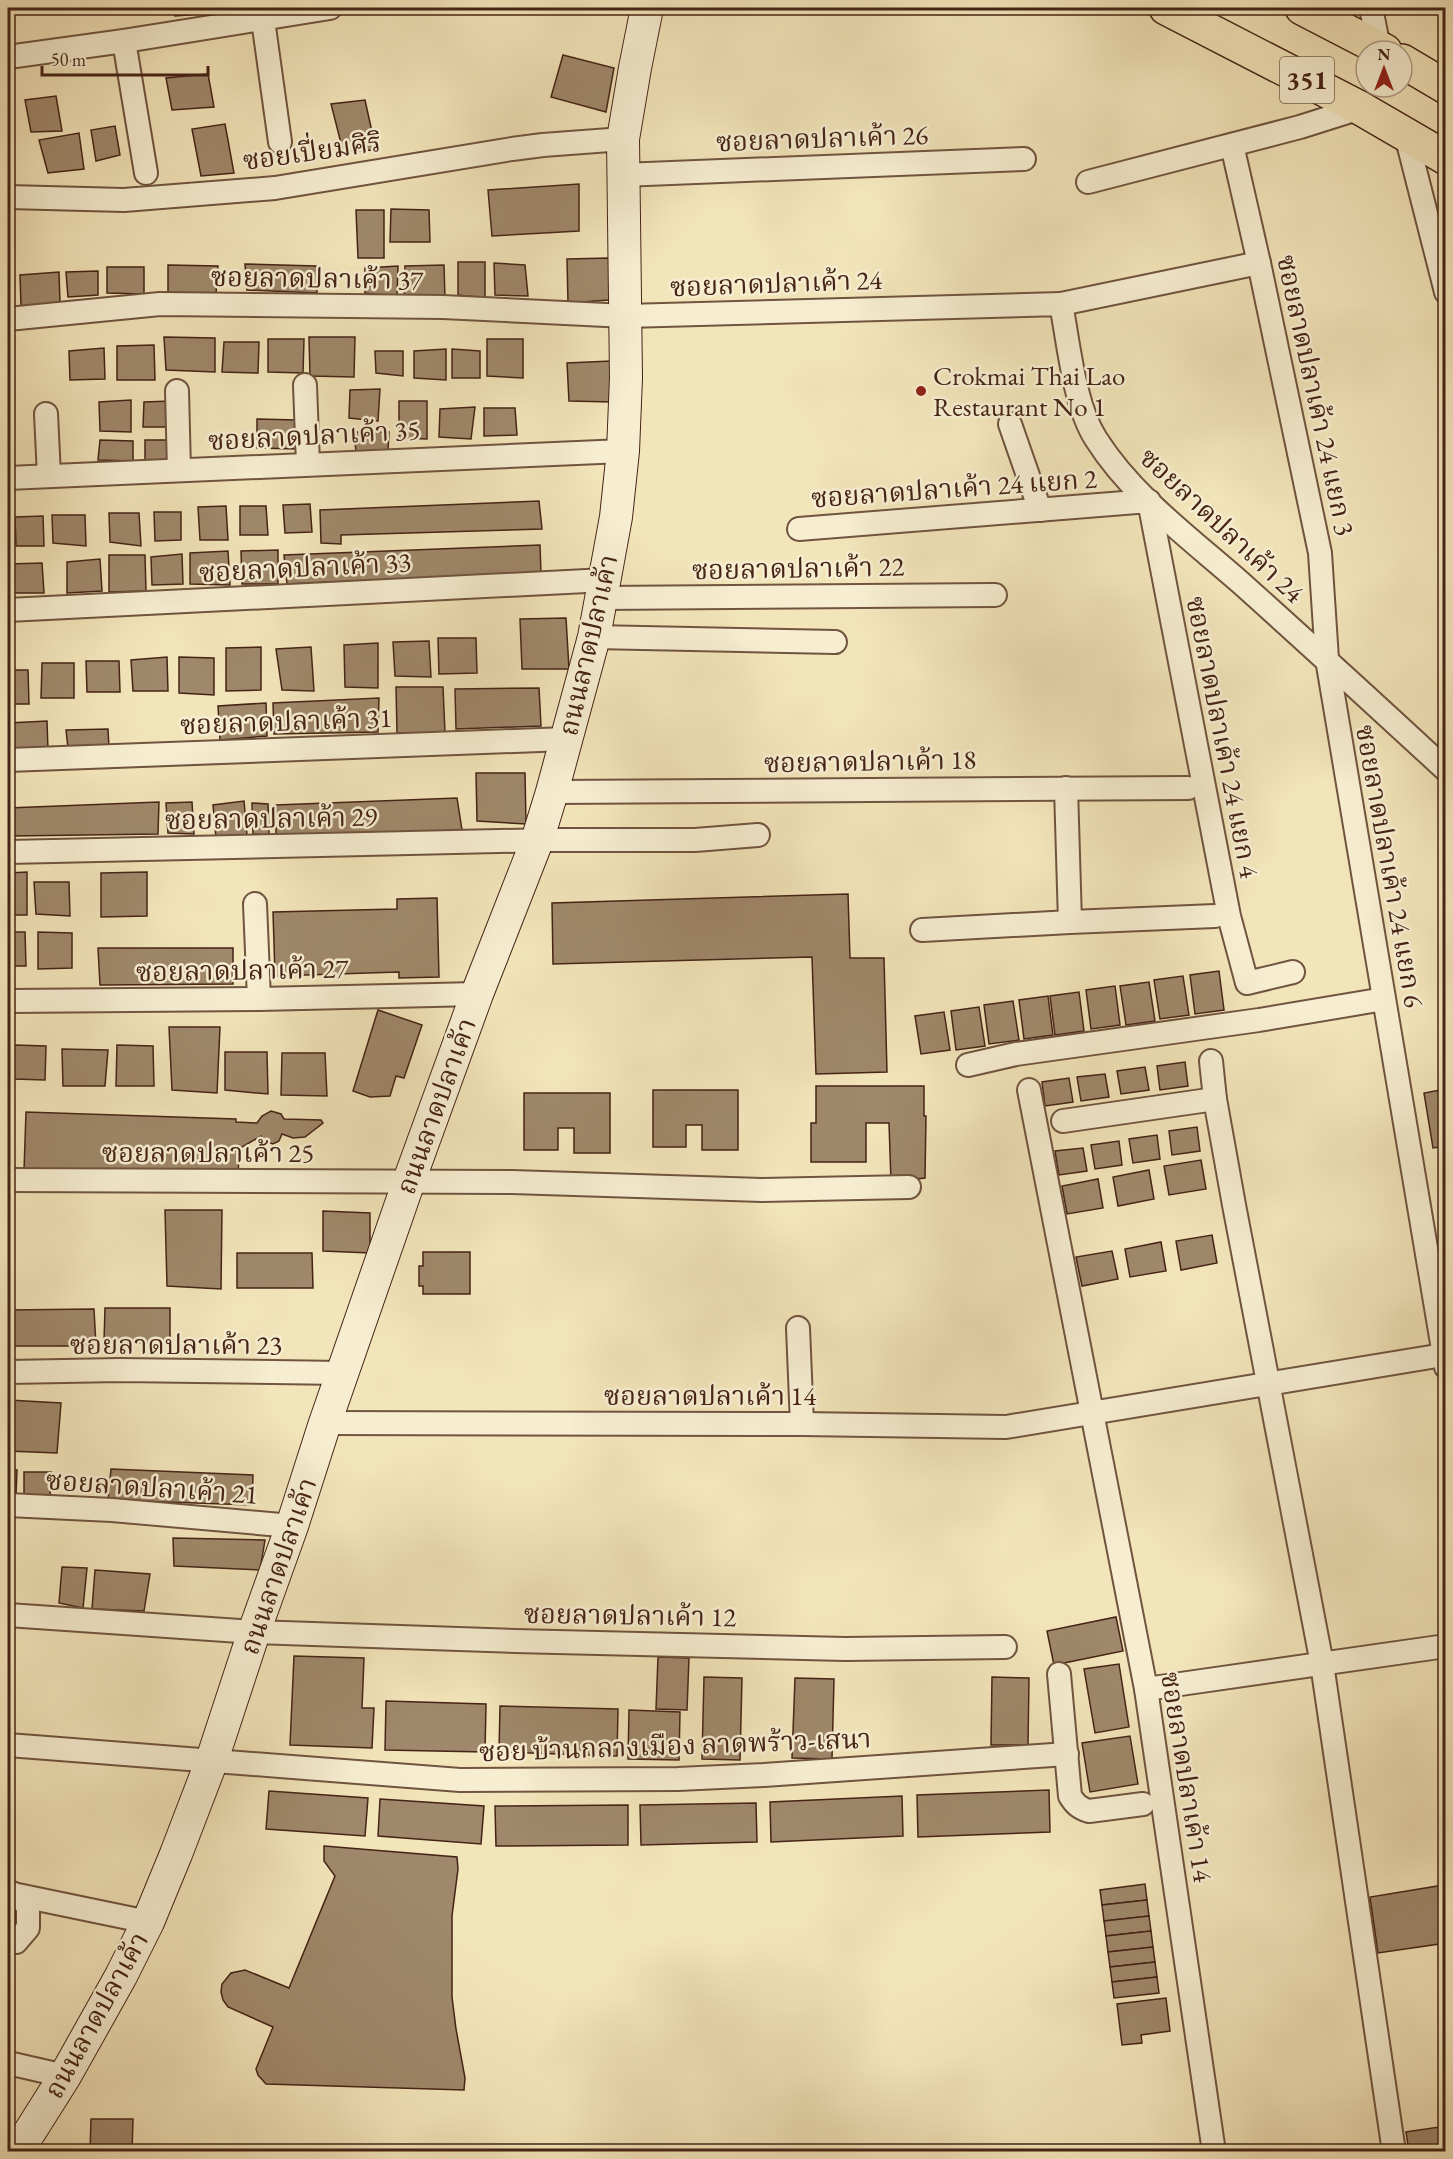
<svg xmlns="http://www.w3.org/2000/svg" width="1453" height="2159" viewBox="0 0 1453 2159" font-family="'EB Garamond','Noto Serif Thai',serif">
<style>
.building{fill:#9f886b;stroke:#452316;stroke-width:1.5}
.lines{fill:none;stroke-linecap:round;stroke-linejoin:round}
.street-casing{stroke:#70543f;stroke-width:26}
.secondary-casing{stroke:#452316;stroke-width:34}
.primary-casing{stroke:#452316;stroke-width:36}
.street{stroke:#f7eed2;stroke-width:22}
.secondary{stroke:#f7eed2;stroke-width:32}
.primary{stroke:#f3e5ba;stroke-width:33}
.poi-dot{fill:#8f2418;stroke:#f7eed2;stroke-width:2}
.labels{text-anchor:middle;dominant-baseline:central;stroke-width:5;stroke-linejoin:round;paint-order:stroke}
.shield{fill:#f7eed2;stroke:#7a604e;stroke-width:1.5}
.shield-label{font-size:26px;font-weight:bold;fill:#452316}
.street-label{font-size:27px;fill:#452316;stroke:#f7eed2}
.poi-label{font-size:27px;fill:#452316;stroke:#f7eed2;text-anchor:start}
</style>
<rect width="100%" height="100%" fill="#f3e5ba"/>
<filter id="stains"><feTurbulence type="fractalNoise" baseFrequency=".00333" numOctaves="4"/><feColorMatrix values="0 0 0 0 .2 0 0 0 0 .09 0 0 0 0 .02 0 0 0 .5 -.17"/></filter>
<radialGradient id="worn" r=".72"><stop offset=".6" stop-color="#630" stop-opacity="0"/><stop offset="1" stop-color="#630" stop-opacity=".3"/></radialGradient>
<g class="building">
<path d="M174,8H198L200,14L175,16Z"/>
<path d="M563,55L614,68L606,112L551,97Z"/>
<path d="M208,74L214,107L172,110L166,78Z"/>
<path d="M56,96L62,131L31,132L25,100Z"/>
<path d="M365,100L376,150L343,151L331,104Z"/>
<path d="M225,124L234,173L201,176L192,129Z"/>
<path d="M115,126L120,155L96,161L91,130Z"/>
<path d="M79,133L84,169L48,173L39,140Z"/>
<path d="M579,184V231L492,236L488,190Z"/>
<path d="M391,209L429,210L430,242H390Z"/>
<path d="M356,210H384V258H358Z"/>
<path d="M609,258V300L568,303L567,259Z"/>
<path d="M458,262H485V298L458,295Z"/>
<path d="M494,263L525,265L528,296L495,295Z"/>
<path d="M245,264L316,266L317,293L247,290Z"/>
<path d="M168,265L218,266L216,294L168,292Z"/>
<path d="M444,265L445,298L404,297L405,266Z"/>
<path d="M398,266L397,297L365,293V268Z"/>
<path d="M107,267H144V294L107,293Z"/>
<path d="M98,271V295L68,297L66,272Z"/>
<path d="M59,272L60,303L21,306L20,275Z"/>
<path d="M164,337L215,338V372L166,370Z"/>
<path d="M309,337H355L354,377L310,376Z"/>
<path d="M268,339H304L303,373L268,372Z"/>
<path d="M487,339H523V378L487,376Z"/>
<path d="M224,342H259L258,373L222,372Z"/>
<path d="M154,345L155,380H117V346Z"/>
<path d="M104,348L105,379L70,380L69,351Z"/>
<path d="M446,349V380L414,378V351Z"/>
<path d="M452,349L480,351V378H452Z"/>
<path d="M375,351H403V376L376,373Z"/>
<path d="M11,358V398L8,399V359Z"/>
<path d="M611,361L612,402L569,401L567,363Z"/>
<path d="M380,389L378,421L349,418L350,390Z"/>
<path d="M131,400V432L100,431L99,402Z"/>
<path d="M171,401V427H143L144,402Z"/>
<path d="M399,401H427V439L399,438Z"/>
<path d="M475,407L471,439L439,437L440,409Z"/>
<path d="M484,408H515L517,435L484,436Z"/>
<path d="M257,419L296,420L297,449L257,448Z"/>
<path d="M354,432H389L388,451L356,452Z"/>
<path d="M100,440L133,441V461L98,460Z"/>
<path d="M145,440H170V461L145,460Z"/>
<path d="M539,501L542,529L341,535V544L321,543L320,510Z"/>
<path d="M310,504L312,532L285,533L283,505Z"/>
<path d="M226,506L228,540H200L198,507Z"/>
<path d="M240,506H266L268,535H240Z"/>
<path d="M154,512H181V540L155,541Z"/>
<path d="M109,513H139L141,546L110,542Z"/>
<path d="M52,515H85L86,546L53,543Z"/>
<path d="M43,516L44,546H16L15,517Z"/>
<path d="M540,545L541,573L287,584L284,555Z"/>
<path d="M278,550V584H242L241,551Z"/>
<path d="M228,551L230,585L190,584V553Z"/>
<path d="M182,554L183,584L152,585L151,557Z"/>
<path d="M109,555H145L146,591L109,592Z"/>
<path d="M100,559L102,591L67,593V562Z"/>
<path d="M42,563L44,593H8V564Z"/>
<path d="M566,618L569,669H522L520,619Z"/>
<path d="M438,638H476L477,673L439,674Z"/>
<path d="M429,641L431,677L395,676L393,642Z"/>
<path d="M378,643V688L345,687L344,645Z"/>
<path d="M261,647V690L226,691V648Z"/>
<path d="M311,647L314,691L282,690L276,649Z"/>
<path d="M167,657L168,691H133L131,660Z"/>
<path d="M179,657L214,658V695L179,693Z"/>
<path d="M86,661H119L120,692H87Z"/>
<path d="M42,663H74V698H41Z"/>
<path d="M8,670H28L29,704H8Z"/>
<path d="M396,687H443L445,733H397Z"/>
<path d="M539,688L541,726L456,729L455,689Z"/>
<path d="M379,698L378,732L274,734L273,703Z"/>
<path d="M266,703L267,736L220,740L218,706Z"/>
<path d="M47,721L48,750L8,753V723Z"/>
<path d="M108,729L109,748H68L66,730Z"/>
<path d="M476,773H525L526,824L477,821Z"/>
<path d="M457,798L462,830L276,837V805Z"/>
<path d="M244,801L247,835L216,838L213,805Z"/>
<path d="M159,802L158,834L12,836L8,808Z"/>
<path d="M192,802L194,834L168,833L166,803Z"/>
<path d="M252,803L268,804L269,835L253,834Z"/>
<path d="M27,872V915H8V873Z"/>
<path d="M147,872V916L101,917V873Z"/>
<path d="M34,882H69L70,916L36,914Z"/>
<path d="M848,894L850,958H884L887,1072L816,1074L812,957L553,964L552,903Z"/>
<path d="M437,898L439,977L399,978V972L275,976L273,912L397,909V899Z"/>
<path d="M8,932H25L26,966H8Z"/>
<path d="M38,932L72,933V968L38,969Z"/>
<path d="M98,948H233V984L100,985Z"/>
<path d="M1219,971L1224,1010L1195,1014L1190,975Z"/>
<path d="M1183,976L1189,1015L1160,1019L1154,980Z"/>
<path d="M1149,982L1155,1021L1126,1025L1120,986Z"/>
<path d="M1115,986L1120,1025L1091,1029L1086,990Z"/>
<path d="M1079,992L1084,1031L1055,1035L1050,996Z"/>
<path d="M1048,996L1053,1035L1024,1039L1019,1000Z"/>
<path d="M1013,1001L1019,1040L989,1044L984,1005Z"/>
<path d="M979,1007L985,1046L956,1050L951,1011Z"/>
<path d="M378,1010L422,1025L404,1078L396,1076L390,1096L370,1097L353,1091Z"/>
<path d="M944,1012L950,1050L921,1054L915,1016Z"/>
<path d="M169,1027H220L217,1093L172,1090Z"/>
<path d="M14,1045L46,1046L45,1080L13,1079Z"/>
<path d="M117,1045L153,1046L154,1086H116Z"/>
<path d="M62,1049L108,1050L105,1086H63Z"/>
<path d="M225,1052H267L268,1094L225,1090Z"/>
<path d="M282,1053H325L327,1096L281,1095Z"/>
<path d="M1185,1062L1188,1086L1160,1090L1157,1066Z"/>
<path d="M1145,1067L1149,1090L1121,1094L1117,1071Z"/>
<path d="M1105,1074L1109,1097L1081,1101L1077,1077Z"/>
<path d="M1069,1078L1073,1102L1045,1106L1042,1082Z"/>
<path d="M816,1086H924V1116H926L925,1178L891,1182L889,1123H866V1162H811V1123H816Z"/>
<path d="M1446,1089V1146L1433,1148L1424,1093Z"/>
<path d="M653,1090H738V1150H702V1125H686V1147H653Z"/>
<path d="M524,1093H610V1153H574V1128H558V1150H524Z"/>
<path d="M271,1111L281,1114L284,1119L321,1120L323,1123L305,1137L293,1138L282,1134L279,1141L273,1144L264,1141L261,1136L235,1151H239L238,1179L24,1171L26,1112L236,1119V1122L257,1123L262,1116Z"/>
<path d="M1197,1127L1200,1151L1172,1155L1169,1131Z"/>
<path d="M1157,1135L1160,1159L1133,1163L1129,1139Z"/>
<path d="M1119,1141L1122,1165L1095,1169L1091,1145Z"/>
<path d="M1083,1148L1087,1171L1059,1175L1055,1151Z"/>
<path d="M1201,1160L1206,1189L1169,1195L1164,1166Z"/>
<path d="M1149,1170L1154,1199L1118,1206L1113,1177Z"/>
<path d="M1098,1179L1103,1208L1067,1214L1062,1186Z"/>
<path d="M165,1210H222L221,1289L167,1286Z"/>
<path d="M323,1211L370,1213V1253L323,1251Z"/>
<path d="M1212,1235L1217,1263L1181,1270L1176,1241Z"/>
<path d="M1161,1242L1166,1271L1130,1277L1125,1249Z"/>
<path d="M1112,1251L1118,1279L1082,1286L1076,1257Z"/>
<path d="M423,1252H470V1294H423V1286H419V1266H423Z"/>
<path d="M237,1253H312L313,1288H237Z"/>
<path d="M105,1308H170V1344L104,1342Z"/>
<path d="M94,1309L96,1346H8V1310Z"/>
<path d="M8,1400L61,1403L57,1453L8,1451Z"/>
<path d="M8,1469L17,1470L16,1495L8,1494Z"/>
<path d="M111,1469L253,1475L252,1505L108,1500Z"/>
<path d="M24,1472H51L50,1498L24,1495Z"/>
<path d="M173,1538L265,1540L260,1570L174,1566Z"/>
<path d="M62,1567L87,1568L83,1608L59,1603Z"/>
<path d="M95,1570L150,1574L144,1611L92,1609Z"/>
<path d="M1116,1617L1123,1651L1054,1665L1047,1631Z"/>
<path d="M294,1656L364,1658L362,1708H374L372,1748L290,1745Z"/>
<path d="M658,1657L689,1658L687,1710L656,1709Z"/>
<path d="M1119,1664L1129,1727L1095,1733L1084,1669Z"/>
<path d="M704,1677L742,1678L740,1760L702,1759Z"/>
<path d="M992,1677L1029,1678L1028,1745H991Z"/>
<path d="M795,1678L834,1679L832,1759L792,1758Z"/>
<path d="M386,1701L486,1704L485,1752L385,1750Z"/>
<path d="M500,1706L618,1709L617,1756L499,1752Z"/>
<path d="M629,1710L680,1712L679,1760L628,1759Z"/>
<path d="M1130,1736L1138,1784L1090,1792L1082,1743Z"/>
<path d="M1049,1790L1050,1832L918,1837L917,1795Z"/>
<path d="M269,1791L368,1798L365,1836L266,1829Z"/>
<path d="M902,1796L903,1836L771,1842L770,1802Z"/>
<path d="M380,1799L484,1806L481,1844L378,1836Z"/>
<path d="M756,1803L757,1842L641,1845L640,1805Z"/>
<path d="M628,1805V1845L496,1846L495,1806Z"/>
<path d="M324,1846L457,1857L458,1869L452,1916V1997L456,2029L465,2078L464,2090L266,2084L258,2075L256,2069L273,2027L228,2007L223,2000L221,1992L222,1984L231,1973L245,1970L289,1988L335,1876L324,1861Z"/>
<path d="M1145,1884L1147,1900L1102,1905L1100,1890Z"/>
<path d="M1444,1885L1446,1943L1378,1953L1370,1897Z"/>
<path d="M1147,1900L1149,1916L1104,1921L1102,1905Z"/>
<path d="M1149,1916L1151,1931L1106,1936L1104,1921Z"/>
<path d="M1151,1931L1153,1947L1108,1952L1106,1936Z"/>
<path d="M1153,1947L1155,1962L1110,1967L1108,1952Z"/>
<path d="M1155,1962L1157,1977L1112,1982L1110,1967Z"/>
<path d="M1157,1977L1159,1993L1114,1998L1112,1982Z"/>
<path d="M1166,1998L1170,2031L1141,2035L1142,2043L1122,2045L1117,2004Z"/>
<path d="M91,2119H133L132,2152H90Z"/>
<path d="M1439,2127L1443,2152H1409L1406,2132Z"/>
</g>
<g class="lines">
<g class="street-casing">
<g id="street">
<path d="M1371,8L1379,48"/>
<path d="M263,20L280,142"/>
<path d="M124,41L146,173"/>
<path d="M8,57L124,41L330,8"/>
<path d="M1406,135L1446,292"/>
<path d="M1232,145L1259,263L1320,553L1327,659L1446,1367"/>
<path d="M622,175L1024,159"/>
<path d="M1088,182L1300,127L1360,108"/>
<path d="M8,197L124,200L275,188L512,149L543,145L623,139"/>
<path d="M1061,304L1259,263"/>
<path d="M8,319L160,304L443,307L626,316L1061,304C1069,345 1074,405 1096,439C1132,496 1191,539 1241,583C1310,645 1378,707 1446,770"/>
<path d="M305,385L308,464"/>
<path d="M177,391L179,470"/>
<path d="M46,414L49,476"/>
<path d="M1010,424L1040,510"/>
<path d="M8,478L623,451"/>
<path d="M799,529L1149,501L1229,916L1247,983L1293,972"/>
<path d="M602,598L995,595"/>
<path d="M8,610L606,580"/>
<path d="M594,637L835,642"/>
<path d="M8,760L566,739"/>
<path d="M552,792L1188,788"/>
<path d="M8,852L548,840H695L758,835"/>
<path d="M255,904L259,999"/>
<path d="M1070,922L1215,916"/>
<path d="M922,930L1070,922L1066,788"/>
<path d="M8,1001L259,999L477,994"/>
<path d="M1211,1061L1215,1099L1234,1205L1322,1664L1394,2152"/>
<path d="M968,1065L1016,1054L1259,1020L1384,999"/>
<path d="M1029,1090L1146,1689L1214,2152"/>
<path d="M1063,1121L1215,1099"/>
<path d="M8,1180L512,1182L762,1190L909,1187"/>
<path d="M798,1328L802,1424"/>
<path d="M8,1372L120,1370L343,1373"/>
<path d="M325,1423L802,1424L1006,1427L1443,1355"/>
<path d="M8,1505L112,1510L292,1526"/>
<path d="M8,1615L254,1632L515,1641L845,1649L1005,1647"/>
<path d="M1059,1674L1070,1796C1075,1804 1079,1808 1089,1811L1143,1804"/>
<path d="M1146,1689L1446,1646"/>
<path d="M8,1745L460,1780L678,1779L764,1775L1067,1754"/>
<path d="M8,1893L148,1922"/>
<path d="M8,1942H16L28,1928V1905L12,1893"/>
<path d="M8,2063L65,2076"/>
</g>
</g>
<g class="secondary-casing">
<path id="secondary" d="M17,2152L65,2076L121,1976L148,1922L176,1854L212,1760L254,1632L292,1526L325,1423L409,1181L477,994L537,841L552,792L594,637L616,517L623,451L626,378L623,139L635,68L647,8"/>
</g>
<g class="primary-casing">
<g id="primary">
<path d="M1166,8L1360,108L1446,158"/>
<path d="M1302,8L1385,51"/>
<path d="M1402,61L1446,87"/>
</g>
</g>
<use href="#street" class="street"/>
<use href="#secondary" class="secondary"/>
<use href="#primary" class="primary"/>
</g>
<circle class="poi-dot" cx="921" cy="391" r="6"/>
<g class="labels">
<rect class="shield" x="1280" y="57" width="54" height="46" rx="4.5"/>
<g class="shield-label">
<text x="1307" y="80">351</text>
</g>
<g class="street-label">
<text transform="translate(822 138) rotate(-2)">ซอยลาดปลาเค้า 26</text>
<text transform="translate(312 151) rotate(-8)">ซอยเปี่ยมศิริ</text>
<text transform="translate(317 278) rotate(1)">ซอยลาดปลาเค้า 37</text>
<text transform="translate(776 283) rotate(-2)">ซอยลาดปลาเค้า 24</text>
<text transform="translate(1316 395) rotate(78)">ซอยลาดปลาเค้า 24 แยก 3</text>
<text transform="translate(314 435) rotate(-3)">ซอยลาดปลาเค้า 35</text>
<text transform="translate(954 488) rotate(-4)">ซอยลาดปลาเค้า 24 แยก 2</text>
<text transform="translate(1222 525) rotate(43)">ซอยลาดปลาเค้า 24</text>
<text transform="translate(305 567) rotate(-3)">ซอยลาดปลาเค้า 33</text>
<text transform="translate(798 568) rotate(-1)">ซอยลาดปลาเค้า 22</text>
<text transform="translate(588 645) rotate(-77)">ถนนลาดปลาเค้า</text>
<text transform="translate(286 721) rotate(-2)">ซอยลาดปลาเค้า 31</text>
<text transform="translate(1223 737) rotate(79)">ซอยลาดปลาเค้า 24 แยก 4</text>
<text transform="translate(870 761) rotate(-1)">ซอยลาดปลาเค้า 18</text>
<text transform="translate(271 818) rotate(-1)">ซอยลาดปลาเค้า 29</text>
<text transform="translate(1390 866) rotate(80)">ซอยลาดปลาเค้า 24 แยก 6</text>
<text transform="translate(242 970) rotate(-1)">ซอยลาดปลาเค้า 27</text>
<text transform="translate(436 1106) rotate(-70)">ถนนลาดปลาเค้า</text>
<text x="208" y="1152">ซอยลาดปลาเค้า 25</text>
<text x="176" y="1344">ซอยลาดปลาเค้า 23</text>
<text x="710" y="1395">ซอยลาดปลาเค้า 14</text>
<text transform="translate(152 1487) rotate(4)">ซอยลาดปลาเค้า 21</text>
<text transform="translate(278 1566) rotate(-71)">ถนนลาดปลาเค้า</text>
<text transform="translate(630 1615) rotate(1)">ซอยลาดปลาเค้า 12</text>
<text transform="translate(675 1745) rotate(-2)">ซอย บ้านกลางเมือง ลาดพร้าว-เสนา</text>
<text transform="translate(1187 1777) rotate(81)">ซอยลาดปลาเค้า 14</text>
<text transform="translate(96 2015) rotate(-61)">ถนนลาดปลาเค้า</text>
</g>
<g class="poi-label">
<text x="933" y="375">Crokmai Thai Lao<tspan x="933" dy="31">Restaurant No 1</tspan></text>
</g>
</g>
<rect width="1453" height="2159" fill="none" stroke="#f3e5ba" stroke-width="30"/>
<rect x="9" y="9" width="1435" height="2141" fill="none" stroke="#452316" stroke-width="3"/>
<rect x="15" y="15" width="1423" height="2129" fill="none" stroke="#452316" stroke-width="1.5"/>
<g transform="translate(1384 69)"><circle r="28" fill="#f7eed2" stroke="#b09d87" stroke-width="1.5"/>
<path d="M0-4.5L10 22L0 15L-10 22Z" fill="#8f2418"/>
<text y="-9" font-size="16" font-weight="bold" text-anchor="middle" fill="#452316">N</text>
</g>
<path d="M42 66v9h166v-9" fill="none" stroke="#452316" stroke-width="3"/>
<text x="51" y="66" font-size="18" fill="#452316" stroke="#f7eed2" stroke-width="4.5" paint-order="stroke">50 m</text>
<rect width="100%" height="100%" filter="url(#stains)"/>
<rect width="100%" height="100%" fill="url(#worn)"/>
</svg>
